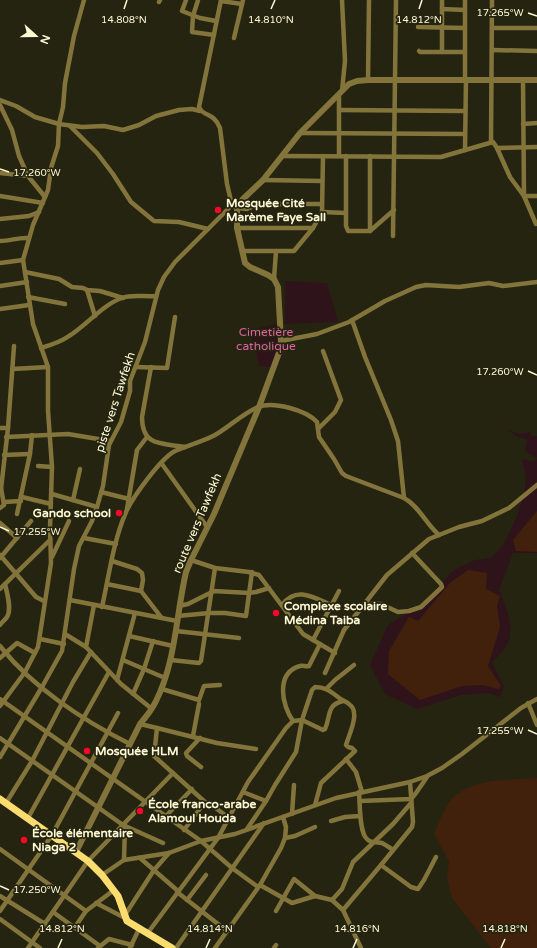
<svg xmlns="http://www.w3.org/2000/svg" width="537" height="948" viewBox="0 0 537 948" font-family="'Varela Round',sans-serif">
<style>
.green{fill:#2f131b}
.water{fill:#42210c}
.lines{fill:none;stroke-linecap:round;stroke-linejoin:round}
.minor{stroke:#83743c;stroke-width:4.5}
.tertiary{stroke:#83743c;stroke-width:6}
.secondary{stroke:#fbdc6f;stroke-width:7}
.ticks{fill:none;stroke:#fef9d5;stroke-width:1.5}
.poi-dot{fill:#f70729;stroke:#252410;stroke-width:1.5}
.labels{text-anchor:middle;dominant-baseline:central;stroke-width:3.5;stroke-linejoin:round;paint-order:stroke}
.poi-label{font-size:12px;font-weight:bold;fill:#fef9d5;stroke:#252410;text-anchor:start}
.park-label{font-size:12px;fill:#dc639e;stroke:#252410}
.street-label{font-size:12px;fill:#fef9d5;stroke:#252410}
.ticks-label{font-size:10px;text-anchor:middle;fill:#fef9d5;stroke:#252410;stroke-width:3.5;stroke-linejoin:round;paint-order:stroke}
</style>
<rect width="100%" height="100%" fill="#252410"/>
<g class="green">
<path d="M285,281L327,283L338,322L285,324Z"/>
<path d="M277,324V352L272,367L259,366L258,363L256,349L249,330Z"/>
<path d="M507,429L519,434L531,432L530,436H537V553H513L499,590C505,605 516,629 507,645C503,651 497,657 492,662L504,687L500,697L489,693L461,695L417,709L385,694L370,665L388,625L423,603L454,570L475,560L491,558L504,544L517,516L524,494L526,477L522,459L534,462L537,458L529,454L525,449L527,440L514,435Z"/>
</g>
<g class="water">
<path d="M537,511V552L516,551L513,540Z"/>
<path d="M468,570L487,573L486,589L500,596L497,606L500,627L488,666L501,686L498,689L482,685L462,686L420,700L388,674L389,651L409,617L418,621L450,583Z"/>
<path d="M537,778V948H491L452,898L447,878L449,861L434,834C439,822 446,802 457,794C479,778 511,780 537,778Z"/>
</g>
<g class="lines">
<g class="minor">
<path d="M186,0L182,11L200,18L216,21"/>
<path d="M198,0L193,16L192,32L214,35"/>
<path d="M221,0L199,107C203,117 214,112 220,128L227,184L232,205L237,208L247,209L259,204H322"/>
<path d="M342,0L345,61L342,91"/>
<path d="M221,1L242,4"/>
<path d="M159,2L160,0"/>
<path d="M442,9L465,10"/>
<path d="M418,27L465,28"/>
<path d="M492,28H537"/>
<path d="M234,38L243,0"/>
<path d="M492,50L537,51"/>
<path d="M419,51L420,52H465"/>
<path d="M442,52V0"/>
<path d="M465,79V0"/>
<path d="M368,80L369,0"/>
<path d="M523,80L524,196H537"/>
<path d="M0,100L16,106L35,117L59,124L82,127L104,126L123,130L139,125L156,116L179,110L192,109L200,111"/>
<path d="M0,105L12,130L19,156L28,176L45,197"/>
<path d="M339,110L465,111"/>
<path d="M523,124L537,123"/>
<path d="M70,126L97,153L113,174L131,202L154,221L179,222L208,229"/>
<path d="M300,133L465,134"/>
<path d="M491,142L492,0"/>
<path d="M497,148L537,147"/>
<path d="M465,150L466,79"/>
<path d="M282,156L441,157L493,142L497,148L510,177L524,196L536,224"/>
<path d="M339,156V94"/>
<path d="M346,156V226L348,231H370L394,210"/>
<path d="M370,156V231"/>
<path d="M0,173L28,176"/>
<path d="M263,180L322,181"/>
<path d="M0,196L43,203"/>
<path d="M322,212L346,213"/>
<path d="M0,219L29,216L39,212"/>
<path d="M237,228H313"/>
<path d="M393,236L396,0"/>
<path d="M0,241C11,241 18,237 29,238"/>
<path d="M242,251H294L313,228L322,212L323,156"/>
<path d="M0,263L23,260"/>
<path d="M25,272L59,279L72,287L83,288L87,290L100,291L123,298"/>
<path d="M274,279L276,251"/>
<path d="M0,286L27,282"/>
<path d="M87,290L95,316"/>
<path d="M28,297L65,304"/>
<path d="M0,309L29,305"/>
<path d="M352,320L365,357L391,420L398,441L404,498C419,506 426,524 439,535"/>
<path d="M281,341L317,334L349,322L385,301L416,287L426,285L459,287L489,283L503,286L537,282"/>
<path d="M41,348C51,345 61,342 69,336C87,325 102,305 122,298C131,294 145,297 156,296"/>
<path d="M136,367L167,368L175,317"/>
<path d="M151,367L142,417C142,447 162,443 185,447"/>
<path d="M12,369L48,367"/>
<path d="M0,428H8"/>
<path d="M318,429L335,412L341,400L323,351"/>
<path d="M6,437L68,434L110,441"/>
<path d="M4,455L30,454"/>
<path d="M162,464L207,527"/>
<path d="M38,466L52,467"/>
<path d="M1,489L8,428L14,346"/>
<path d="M101,492L129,499"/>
<path d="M52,494L97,507"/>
<path d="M22,497L51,504"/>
<path d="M73,500L80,469"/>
<path d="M4,502L21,501"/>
<path d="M0,508L4,505L1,488"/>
<path d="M127,509L137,450L147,437"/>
<path d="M17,514L30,454L32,435"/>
<path d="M0,523L17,538"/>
<path d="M84,538L116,544"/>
<path d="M0,555L36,597L44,601"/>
<path d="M52,557L69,521"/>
<path d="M0,558L31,521"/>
<path d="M191,560L215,568L249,572L259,575L303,634L335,653"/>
<path d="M112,561L137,569L142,573L143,580L141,591"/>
<path d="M107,584L141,591L161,617"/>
<path d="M0,589L50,540"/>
<path d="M70,600L177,621"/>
<path d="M364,604H381L398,612L409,611L421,607L442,587L441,584L412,553"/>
<path d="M282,605C296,586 313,597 331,605"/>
<path d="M179,606L188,604L214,591L249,593L256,592L269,588"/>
<path d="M102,607C109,576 113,542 126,512C133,497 160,459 175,451C188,445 202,442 215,435C229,427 242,414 258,407C273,401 306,410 317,422L319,437L334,459L342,473L346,476L404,498"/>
<path d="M178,616L209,613H225L246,616L252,572"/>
<path d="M0,625C2,622 5,620 7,617C12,609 7,593 5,584"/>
<path d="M176,631L239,638"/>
<path d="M65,634L86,647L121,684L152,709"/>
<path d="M129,636L173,646"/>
<path d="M40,639L64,644"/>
<path d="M313,640L339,591"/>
<path d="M0,646C32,687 84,721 130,744"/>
<path d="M86,647L94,605"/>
<path d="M0,658L17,643L35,653"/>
<path d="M123,660L165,678"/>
<path d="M171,660L199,663L201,661L215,568"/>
<path d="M325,673L344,630L387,575L429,539L459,527L482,521L509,508L537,485"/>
<path d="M117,680L135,613"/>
<path d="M162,689L199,700L204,686L220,685"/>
<path d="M326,689L335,680L354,665"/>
<path d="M133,694L144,669L153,641"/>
<path d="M0,699L201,841L232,868L258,887"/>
<path d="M528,703L537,725"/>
<path d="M0,706L25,672L38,647L51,563L50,528L52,467L48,411V367L33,324L23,260L33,225L48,190L51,168L58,146L59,124L63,107L65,83L74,36L84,0"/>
<path d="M293,721C282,706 275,673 300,666C303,665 306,667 309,666L320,644"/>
<path d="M140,724L157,728L154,756L205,802L209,803L229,818"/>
<path d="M157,728L217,743L256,749"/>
<path d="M193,736L199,704"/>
<path d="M0,738L123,825L163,843"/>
<path d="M200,738L186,753L187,756L201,767"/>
<path d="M0,757L42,687L62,651L74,569L79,546L92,521L97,507L103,486L109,445L121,422L130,391V381L145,342L158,290L164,277L175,262L232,205"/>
<path d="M346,759L356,772L362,792"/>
<path d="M243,792L266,801"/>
<path d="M359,792C360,802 359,833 367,839C370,843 378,842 382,843C386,845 390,848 393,850"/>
<path d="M360,801L411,799L416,793L427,777"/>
<path d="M6,803L32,761L73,682L91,652"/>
<path d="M292,814L294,785"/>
<path d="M165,817L192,789"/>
<path d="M28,818L109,672"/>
<path d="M331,821L345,817L360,816"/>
<path d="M247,829L266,801L275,785L296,752L302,720L323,730L325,729C331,716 326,705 343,701"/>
<path d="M184,830L205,802"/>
<path d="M285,838L295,836L315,827"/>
<path d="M0,849L86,911"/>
<path d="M140,858L178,891"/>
<path d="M124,860L125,826"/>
<path d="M381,865L411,887L418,889L424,880L436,857"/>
<path d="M102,875L124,860L169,853L201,841L235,834L336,798L410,782L427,776L442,768L462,754L521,708L537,699"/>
<path d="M260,885L292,903L315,896L332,900L342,889L353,862L393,824L411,803"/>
<path d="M177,892L227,931"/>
<path d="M0,896L45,924"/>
<path d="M187,900L206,875"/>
<path d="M332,900L343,910L361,948"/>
<path d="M96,903L125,918"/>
<path d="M343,910L381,865L412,827L413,822L410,782"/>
<path d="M0,911L52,835L118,713"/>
<path d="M276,911L294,879L315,896"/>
<path d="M53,912L100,946"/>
<path d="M125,915L154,870L169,853"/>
<path d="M0,919L40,948"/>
<path d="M75,927L86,911L114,890"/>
<path d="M147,934L218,838L248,782L286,728L293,721L302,720L312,690L315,687C325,687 330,691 338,697C341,700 345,701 349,704C361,712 349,734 346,745L348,747L352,748L355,751L321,783L315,805"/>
<path d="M28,948L88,861L173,773"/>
<path d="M98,948L109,939L132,945"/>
<path d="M130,948L139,929"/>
<path d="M176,948L264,823"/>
<path d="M215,948L260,885L281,848L285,838L286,827L283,817"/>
<path d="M274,948L276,945"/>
</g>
<path class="tertiary" d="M76,852L140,724C146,717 152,710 156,701C176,661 176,615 186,572L191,560L214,514L259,407L280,350L281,341L278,287L274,279L268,275L250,267L245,263L237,228V208L243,199L263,180L300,133L349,84L357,81L368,80H537"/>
<path class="secondary" d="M0,799L88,861L102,875L118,896L127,921L172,948"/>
</g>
<path class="ticks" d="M124,9L127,0M271,9L275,0M419,9L422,0M528,13L537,16M0,169L9,172M528,371L537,375M0,527L9,531M528,730L537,734M0,886L9,890M58,948L62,939M206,948L210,939M353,948L357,939M501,948L505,939"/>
<g class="poi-dot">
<circle cx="218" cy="210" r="4"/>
<circle cx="119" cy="513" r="4"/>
<circle cx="276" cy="613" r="4"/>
<circle cx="87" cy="751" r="4"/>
<circle cx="140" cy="811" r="4"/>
<circle cx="24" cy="840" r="4"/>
</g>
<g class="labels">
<g class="poi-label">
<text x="226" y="203">Mosquée Cité<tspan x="226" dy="14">Marème Faye Sall</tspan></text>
<text x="111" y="513" text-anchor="end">Gando school</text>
<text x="284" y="606">Complexe scolaire<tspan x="284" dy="14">Médina Taiba</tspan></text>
<text x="95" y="751">Mosquée HLM</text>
<text x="148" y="804">École franco-arabe<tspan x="148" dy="14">Alamoul Houda</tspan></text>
<text x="32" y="833">École élémentaire<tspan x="32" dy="14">Niaga 2</tspan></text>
</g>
<g class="park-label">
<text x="266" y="332">Cimetière<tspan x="266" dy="14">catholique</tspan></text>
</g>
<g class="street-label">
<text transform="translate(115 402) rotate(-72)">piste vers Tawfekh</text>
<text transform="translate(197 523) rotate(-67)">route vers Tawfekh</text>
</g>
</g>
<g class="ticks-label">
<text x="500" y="16">17.265°W</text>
<text x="124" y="23">14.808°N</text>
<text x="271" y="23">14.810°N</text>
<text x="419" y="23">14.812°N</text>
<text x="37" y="176">17.260°W</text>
<text x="500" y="375">17.260°W</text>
<text x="37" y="535">17.255°W</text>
<text x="500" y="734">17.255°W</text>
<text x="37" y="893">17.250°W</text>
<text x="62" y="932">14.812°N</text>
<text x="210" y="932">14.814°N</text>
<text x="357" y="932">14.816°N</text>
<text x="505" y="932">14.818°N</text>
</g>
<g transform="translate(36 36) rotate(111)" stroke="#252410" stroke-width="3" paint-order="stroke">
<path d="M0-3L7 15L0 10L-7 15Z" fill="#fef9d5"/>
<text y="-6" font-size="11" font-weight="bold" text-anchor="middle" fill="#fef9d5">N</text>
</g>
</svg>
